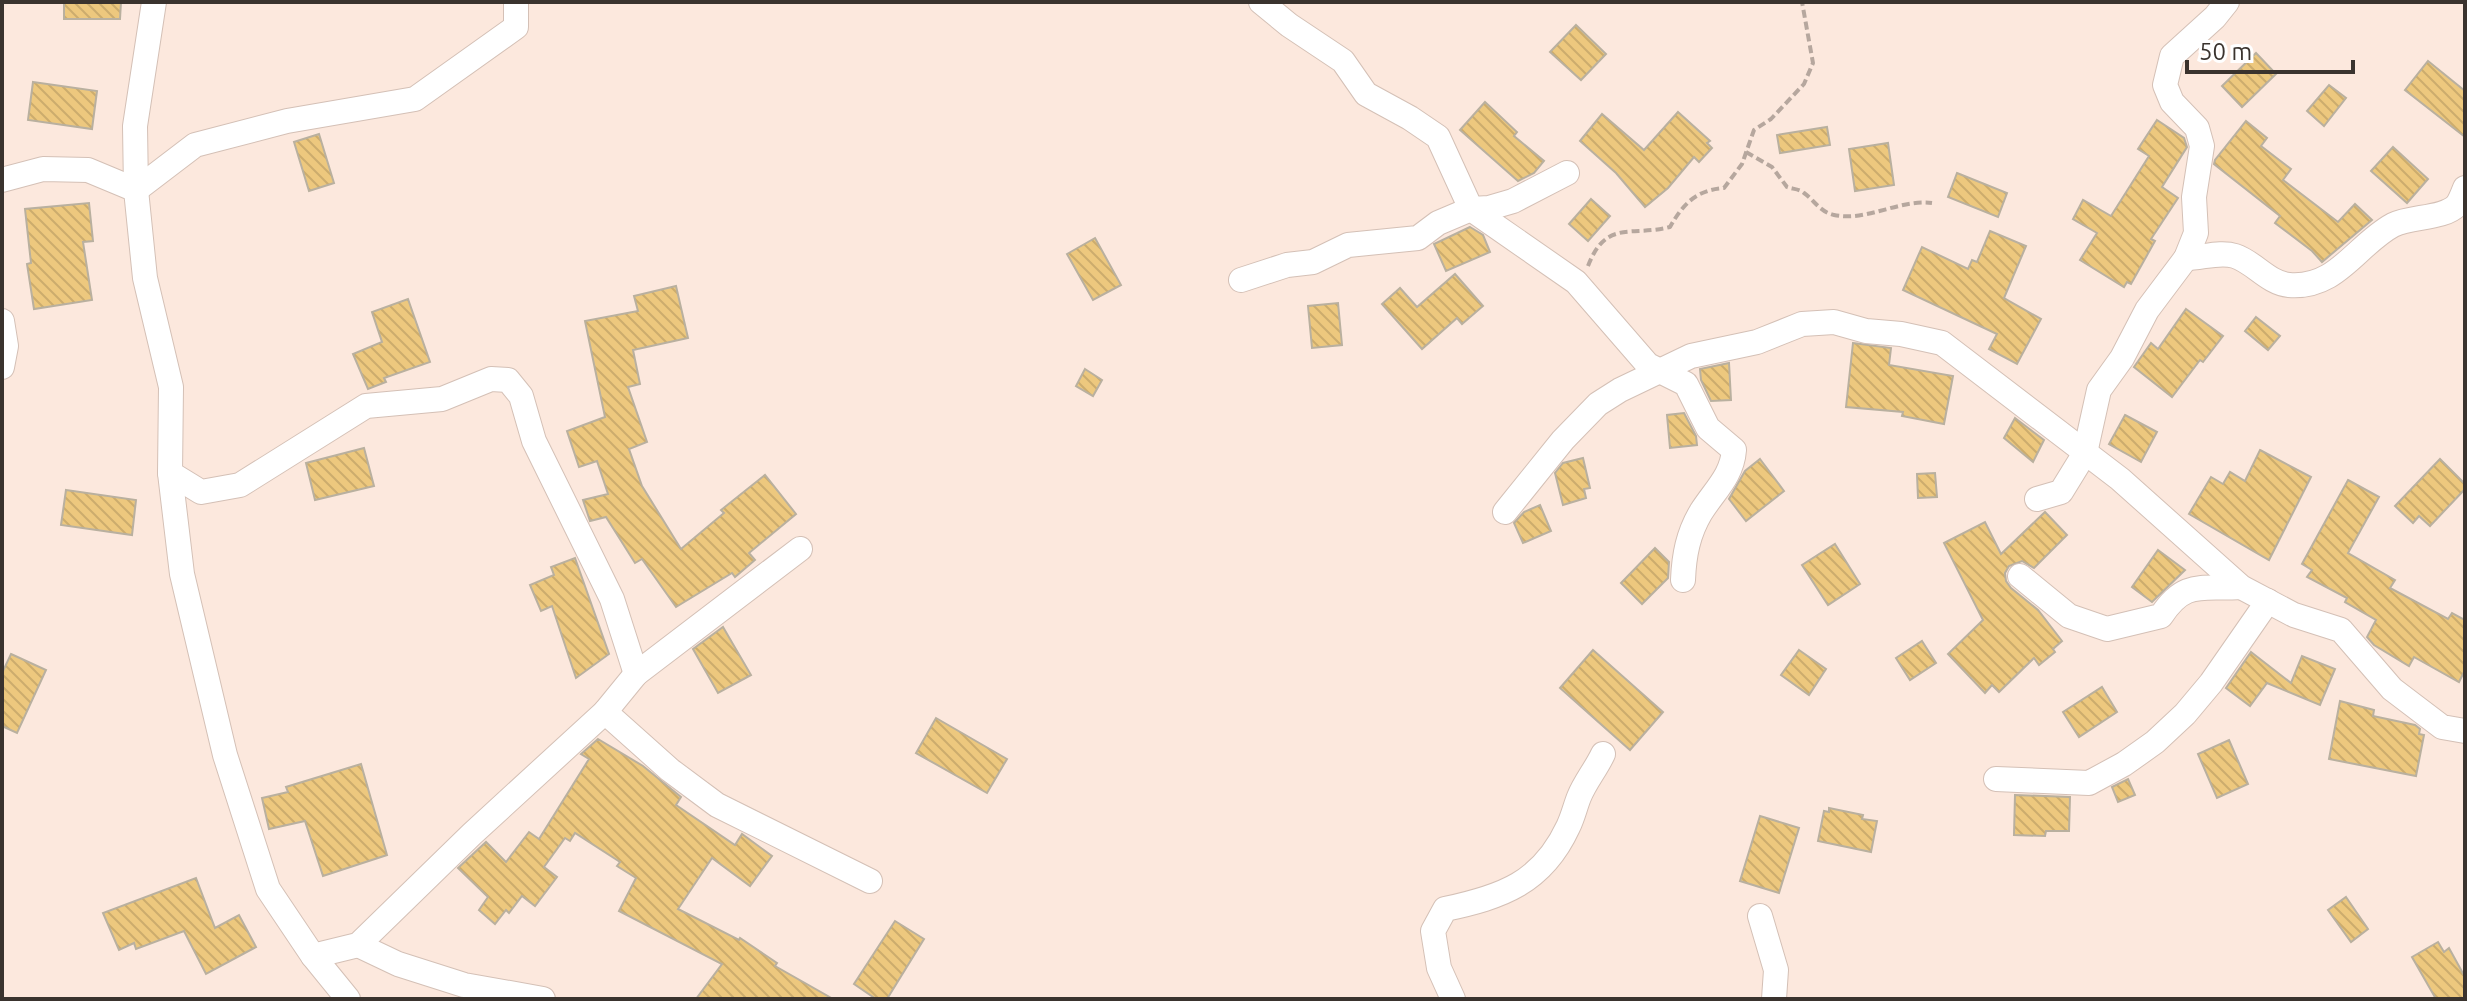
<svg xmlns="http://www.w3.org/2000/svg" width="2467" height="1001" viewBox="0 0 2467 1001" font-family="Ubuntu,sans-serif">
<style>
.building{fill:url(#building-back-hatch);stroke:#b9b09f;stroke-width:2}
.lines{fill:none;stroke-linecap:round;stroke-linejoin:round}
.minor-casing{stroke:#d4c0b6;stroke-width:26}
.path{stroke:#b6a79e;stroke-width:4;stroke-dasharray:8 4;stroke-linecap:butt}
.minor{stroke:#fff;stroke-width:24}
</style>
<defs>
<pattern id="building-back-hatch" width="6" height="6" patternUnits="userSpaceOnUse" patternTransform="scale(2)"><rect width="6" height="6" fill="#edc87e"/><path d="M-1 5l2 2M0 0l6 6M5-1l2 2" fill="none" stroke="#ccac6d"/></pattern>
</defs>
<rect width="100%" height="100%" fill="#fce8dd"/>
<g class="building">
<path d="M64,2H121L120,19H64Z"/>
<path d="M1576,25L1606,54L1581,80L1550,52Z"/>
<path d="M2256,53L2276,74L2242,107L2222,86Z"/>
<path d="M2428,61L2465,91V137L2405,90Z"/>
<path d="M33,82L97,91L92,129L28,120Z"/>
<path d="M2329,85L2346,98L2324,126L2307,111Z"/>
<path d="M1485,102L1517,132L1514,136L1544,161L1534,173L1518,181L1460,130Z"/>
<path d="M1678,112L1710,141L1707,143L1712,148L1699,162L1694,157L1668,188L1645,207L1616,173L1580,141L1602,114L1644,150Z"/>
<path d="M2157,120L2184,138L2187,147L2162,187L2178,198L2151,239L2155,241L2131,284L2127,282L2124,287L2080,260L2097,233L2073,219L2083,200L2111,216L2149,156L2138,149Z"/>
<path d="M2246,121L2267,138L2261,146L2291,169L2283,180L2338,222L2355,204L2372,220L2322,262L2312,251L2275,223L2280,216L2214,164L2215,160Z"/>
<path d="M1827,127L1830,145L1780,153L1777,135Z"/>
<path d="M319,134L334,183L309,191L294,142Z"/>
<path d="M1888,143L1894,185L1855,191L1849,149Z"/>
<path d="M2393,147L2428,179L2407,203L2371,171Z"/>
<path d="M1957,173L2007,193L1998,217L1948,197Z"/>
<path d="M1591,199L1610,216L1588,241L1569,224Z"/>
<path d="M89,203L93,241L83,242L92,300L34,309L27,264L31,263L25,209Z"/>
<path d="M1470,227L1483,235L1490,252L1446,271L1434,244Z"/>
<path d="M1990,231L2026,246L2004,298L2041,319L2017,364L1989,349L1997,334L1903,290L1922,247L1968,269L1972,260L1977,262Z"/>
<path d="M1095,238L1121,285L1093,300L1067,254Z"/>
<path d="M1455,274L1483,306L1462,324L1457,318L1422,349L1382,304L1400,288L1417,307Z"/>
<path d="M676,286L688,338L633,350L640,384L628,387L647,442L629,449L642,486L681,549L724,513L721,510L765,475L796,514L749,553L755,560L735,577L732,573L676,607L642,559L635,563L606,517L590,521L583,500L608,494L597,461L579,467L567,431L605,417L585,321L638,311L634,296Z"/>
<path d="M408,299L430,362L384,378L386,382L368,389L353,354L382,342L372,312Z"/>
<path d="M1338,303L1342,345L1312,348L1308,306Z"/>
<path d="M2186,309L2223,336L2203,362L2200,360L2172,397L2134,367L2151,343L2158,349Z"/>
<path d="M2256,317L2280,336L2268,350L2245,331Z"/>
<path d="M1853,343L1891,348L1889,365L1953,376L1944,424L1902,416L1903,412L1846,407Z"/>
<path d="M1729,363L1731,400L1711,401L1701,380L1700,369Z"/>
<path d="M1085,369L1102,380L1093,396L1076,386Z"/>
<path d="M1684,413L1696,436L1697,445L1670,448L1667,415Z"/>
<path d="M2125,415L2157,432L2141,462L2109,444Z"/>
<path d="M2015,418L2044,440L2033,462L2004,438Z"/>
<path d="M364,448L374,486L315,500L306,463Z"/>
<path d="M2260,450L2311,477L2269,560L2189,514L2211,477L2223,484L2230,472L2245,481Z"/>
<path d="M1583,458L1590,488L1584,489L1586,498L1563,505L1555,473L1563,463Z"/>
<path d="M1760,459L1784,491L1746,521L1729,499L1745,471Z"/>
<path d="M2440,459L2465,484V489L2430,526L2419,516L2413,523L2395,506Z"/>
<path d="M1935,473L1937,497L1918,498L1917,474Z"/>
<path d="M2348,480L2379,497L2348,553L2395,580L2390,588L2448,619L2452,613L2465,620V670L2459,682L2414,657L2409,666L2374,645L2367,637L2376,620L2345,602L2347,598L2307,577L2312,570L2302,564Z"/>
<path d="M66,490L136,500L132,535L61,525Z"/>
<path d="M1540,505L1551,531L1523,543L1514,523L1524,512Z"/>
<path d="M2045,512L2067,535L2034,568L2022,561L2009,566L2005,573L2006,581L2011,588L2038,610L2062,641L2053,649L2055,652L2039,665L2034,658L1999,692L1992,685L1985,693L1948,654L1983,620L1944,543L1985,522L2001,554Z"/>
<path d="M1835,544L1860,584L1828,605L1802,565Z"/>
<path d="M1655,548L1669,562L1668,578L1642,604L1621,583Z"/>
<path d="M2158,550L2185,570L2152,602L2132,587Z"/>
<path d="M575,558L609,654L576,678L552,606L541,611L530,585L554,575L551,567Z"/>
<path d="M723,627L751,675L718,693L693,649Z"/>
<path d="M1922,641L1936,663L1910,680L1896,658Z"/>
<path d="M1593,650L1663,712L1630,750L1560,688Z"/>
<path d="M1799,650L1826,669L1809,695L1781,675Z"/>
<path d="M2251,652L2291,683L2302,656L2335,669L2320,705L2267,683L2250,706L2226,688Z"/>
<path d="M11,654L46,670L17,733L2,726V673Z"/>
<path d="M2102,687L2117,712L2079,737L2063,712Z"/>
<path d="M2340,701L2374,710L2373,716L2415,725L2420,729L2419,734L2424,735L2416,776L2329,759Z"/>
<path d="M936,718L1007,759L987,793L916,753Z"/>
<path d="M598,739L643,766L681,797L676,805L735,845L742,834L772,856L750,886L712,858L678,909L739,940L740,938L777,963L775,966L833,999H696L722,964L619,911L636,878L617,866L620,862L575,833L570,841L565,838L544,867L557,877L535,906L522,896L509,913L506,910L495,924L479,910L488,897L458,868L486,842L506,862L529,832L539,839L589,759L581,754Z"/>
<path d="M2229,740L2248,784L2217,798L2198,754Z"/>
<path d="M361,764L387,855L323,876L305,821L269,829L262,798L288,792L286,787Z"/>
<path d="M2128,779L2135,795L2118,802L2112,787Z"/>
<path d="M2015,795L2070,797L2069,831H2046L2045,836L2014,835Z"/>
<path d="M1829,808L1863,815L1862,819L1877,821L1871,852L1818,841L1824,811L1829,812Z"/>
<path d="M1760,816L1799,828L1779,893L1740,881Z"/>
<path d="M196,878L215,928L239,915L256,947L206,974L184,931L136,949L134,943L119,950L103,913Z"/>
<path d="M2346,897L2368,929L2351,942L2328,910Z"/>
<path d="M895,921L924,939L887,999H876L854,984Z"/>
<path d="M2438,942L2444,952L2449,948L2465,977V999H2436L2412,957Z"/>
</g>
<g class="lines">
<g class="minor-casing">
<g id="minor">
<path d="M154,2L135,126L136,190L145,278L171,387L170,473L182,574L225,755L268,889L313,956L348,999"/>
<path d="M1261,2L1289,25L1343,61L1366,94L1410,118L1438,137L1471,209L1576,282L1648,365L1686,384L1708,428L1734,450C1732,476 1715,490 1701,512C1688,534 1684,555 1683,580"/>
<path d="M2,180L43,169L88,170L136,190L195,145L287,121L415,99L516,27V2"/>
<path d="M2186,258C2202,258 2220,251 2235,256C2254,262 2268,283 2289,285C2337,289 2356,245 2393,225C2411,216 2444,219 2457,205C2460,201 2463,193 2465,188"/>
<path d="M1241,280L1287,265L1313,262L1348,245L1418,238L1438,223L1471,209L1489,208L1513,201L1567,173"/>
<path d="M2,321L6,346L2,367"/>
<path d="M170,473L201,492L240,485L366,406L442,399L491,379L508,380L521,396L534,441L612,599L636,674"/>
<path d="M2037,499L2061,492L2085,453L2099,390L2122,358L2147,310L2186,258L2196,233L2194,197L2202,146L2197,128L2172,102L2165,85L2172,56L2215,17L2227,2"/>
<path d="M1505,512L1563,440L1598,404L1620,390L1691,356L1757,342L1802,324L1834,322L1866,331L1901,334L1942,343L2120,479L2241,587L2294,615L2341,630L2392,689L2442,727L2465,731"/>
<path d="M2020,576L2069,616L2107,629L2161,616C2185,579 2202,590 2241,587"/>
<path d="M605,712L670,770L717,805L870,881"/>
<path d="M1996,779L2089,783L2124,764L2155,742L2185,714L2211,683L2268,601"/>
<path d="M1760,916L1776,970L1774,999"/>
<path d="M358,945L398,964L464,985L543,999"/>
<path d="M313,956L358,945L472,834L605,712L636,674L800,549"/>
<path d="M1453,999L1439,968L1433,931L1445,909C1502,897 1542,883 1568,827C1573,817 1575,807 1579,797C1585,782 1596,769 1603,754"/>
</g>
</g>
<g class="path">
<path d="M1746,152L1772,167L1787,187C1792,189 1800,189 1804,193C1814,200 1820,212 1834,215C1867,222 1899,199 1932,203"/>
<path d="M1588,266C1606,219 1631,237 1670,227C1683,204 1696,190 1724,188L1742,164L1754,130L1771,119L1804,84L1813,63L1802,2"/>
</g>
<use href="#minor" class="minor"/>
</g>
<rect width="2467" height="1001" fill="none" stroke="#3a332e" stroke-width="8"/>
<path d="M2187 60v12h166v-12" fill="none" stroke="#3a332e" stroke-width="4"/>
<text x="2199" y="60" font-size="24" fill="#3a332e" stroke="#ffffff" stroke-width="6" paint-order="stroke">50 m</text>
</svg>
